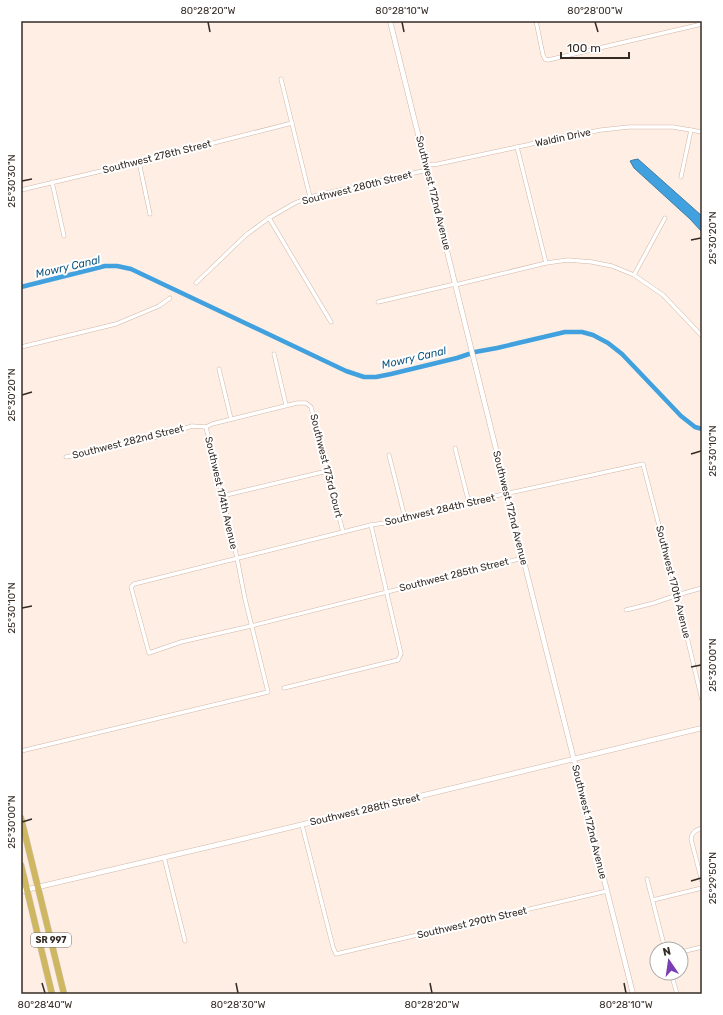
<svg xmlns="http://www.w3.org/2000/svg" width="723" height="1015" viewBox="0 0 723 1015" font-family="Rubik,sans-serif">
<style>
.water{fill:#41a1df;stroke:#3d7ea7}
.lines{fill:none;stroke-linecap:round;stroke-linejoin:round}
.canal{stroke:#41a1df;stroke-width:4.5}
.minor-casing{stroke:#d1b7a7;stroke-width:4.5}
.tertiary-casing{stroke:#d1b7a7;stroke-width:5.5}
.trunk-casing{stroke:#d3d0cf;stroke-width:7}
.minor{stroke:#fff;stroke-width:3.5}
.tertiary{stroke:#fff;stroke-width:4.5}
.trunk{stroke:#cfb762;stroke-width:6}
.ticks{fill:none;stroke:#352b25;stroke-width:1.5}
.labels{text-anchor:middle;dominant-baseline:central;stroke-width:4;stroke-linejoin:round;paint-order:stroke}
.shield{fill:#fff;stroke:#726b66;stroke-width:1}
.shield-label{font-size:9px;font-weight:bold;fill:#352b25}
.street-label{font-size:10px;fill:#352b25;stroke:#fff}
.water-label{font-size:11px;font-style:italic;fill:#115881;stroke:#fff}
.neatline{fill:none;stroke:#352b25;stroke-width:1.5}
.ticks-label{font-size:10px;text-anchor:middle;fill:#352b25}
</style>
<rect width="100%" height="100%" fill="#ffeee4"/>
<path class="water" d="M633,160L638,159L702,216V232L690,219L634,168L630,161Z"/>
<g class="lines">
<path class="canal" d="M21,287L105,266H117L131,269L346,371L364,377H376L391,374L457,358L475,352L497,348L565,332H582L593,335L608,343L622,354L681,416L695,427L702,429"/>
<g class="minor-casing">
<g id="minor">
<path d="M536,21L543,55L545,59L548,60L702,24"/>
<path d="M281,79L310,197"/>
<path d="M517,147L546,263"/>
<path d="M139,162L150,214"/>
<path d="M426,165L438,164L527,145L554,138L565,137L601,130L629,127H673L702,132"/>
<path d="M681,177L691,130"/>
<path d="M52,182L64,236"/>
<path d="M21,190L139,162L292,123"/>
<path d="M269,218L331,322"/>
<path d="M634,275L665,218"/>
<path d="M196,283L246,235L269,218L295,203L310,197L427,170"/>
<path d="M455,285L546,263L568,260L592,262L612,266L634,275L663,295L702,336"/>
<path d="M378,302L455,284"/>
<path d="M21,347L116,324L159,306L170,298"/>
<path d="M274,354L286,405"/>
<path d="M219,369L231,419"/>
<path d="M455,448L469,503"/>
<path d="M389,455L405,518"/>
<path d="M66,457L136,442L165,435L192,426L206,427L212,424L297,403H306L311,407L312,411L343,532"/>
<path d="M222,496L327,471"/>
<path d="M523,558L251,626L181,642L149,653L131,587L134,584L371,525L384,523L495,496L643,464L677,595L702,700"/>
<path d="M626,610L654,603L677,595L702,588"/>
<path d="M284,688L398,660L401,654L371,525"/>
<path d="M21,751L268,692L245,599L237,558L206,427"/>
<path d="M302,825L333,947L336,954L607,891"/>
<path d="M702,828C696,830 692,832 691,839L702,882"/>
<path d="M164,857L185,941"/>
<path d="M647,879L665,949"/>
<path d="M653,900L702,888"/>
<path d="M681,952L702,947"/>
<path d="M671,973L677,994"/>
</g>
</g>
<g class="tertiary-casing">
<g id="tertiary">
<path d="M390,21L523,558L633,994"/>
<path d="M21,891L238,840L702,728"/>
</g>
</g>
<g class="trunk-casing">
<g id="trunk">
<path d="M21,818L64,994"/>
<path d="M21,865L52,994"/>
</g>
</g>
<use href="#minor" class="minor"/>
<use href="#tertiary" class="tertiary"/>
<use href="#trunk" class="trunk"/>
</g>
<path class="ticks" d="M208,22L210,32M402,22L404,32M595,22L598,32M22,181L32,179M691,240L701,238M22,395L32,392M691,454L701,451M22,608L32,606M691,667L701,665M22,822L32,819M691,881L701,878M42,983L45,993M236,983L238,993M430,983L432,993M624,983L626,993"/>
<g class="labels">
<rect class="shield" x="31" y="933" width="40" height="14" rx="3"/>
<g class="shield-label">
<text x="51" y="940">SR 997</text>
</g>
<g class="street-label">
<text transform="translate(563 138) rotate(-12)">Waldin Drive</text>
<text transform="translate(157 157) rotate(-14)">Southwest 278th Street</text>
<text transform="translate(357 188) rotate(-14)">Southwest 280th Street</text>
<text transform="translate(433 193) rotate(76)">Southwest 172nd Avenue</text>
<text transform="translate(128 442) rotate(-14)">Southwest 282nd Street</text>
<text transform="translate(326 466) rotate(76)">Southwest 173rd Court</text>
<text transform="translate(221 493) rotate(77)">Southwest 174th Avenue</text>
<text transform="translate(510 508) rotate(76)">Southwest 172nd Avenue</text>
<text transform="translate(440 510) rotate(-13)">Southwest 284th Street</text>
<text transform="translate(454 575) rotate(-14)">Southwest 285th Street</text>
<text transform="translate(673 582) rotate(76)">Southwest 170th Avenue</text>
<text transform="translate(365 810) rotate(-13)">Southwest 288th Street</text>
<text transform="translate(589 822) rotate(76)">Southwest 172nd Avenue</text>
<text transform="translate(472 923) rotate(-13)">Southwest 290th Street</text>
</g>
<g class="water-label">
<text transform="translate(68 267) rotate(-13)">Mowry Canal</text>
<text transform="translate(414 358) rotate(-13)">Mowry Canal</text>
</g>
</g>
<rect width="723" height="1015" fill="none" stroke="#ffffff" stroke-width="44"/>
<g transform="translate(669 961) rotate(347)"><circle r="19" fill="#ffffff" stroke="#aeaaa8"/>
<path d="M0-3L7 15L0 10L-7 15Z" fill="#793eb4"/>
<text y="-6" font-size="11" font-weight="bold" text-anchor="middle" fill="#352b25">N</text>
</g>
<path d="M561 52v6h68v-6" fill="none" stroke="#352b25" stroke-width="2"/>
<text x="567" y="52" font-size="12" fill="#352b25" stroke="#ffffff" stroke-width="3" paint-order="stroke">100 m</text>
<rect x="22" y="22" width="679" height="971" class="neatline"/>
<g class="ticks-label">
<text x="208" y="14">80°28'20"W</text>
<text x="402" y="14">80°28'10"W</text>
<text x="595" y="14">80°28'00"W</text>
<text transform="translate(11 181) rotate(-90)" y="4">25°30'30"N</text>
<text transform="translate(712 238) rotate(-90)" y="4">25°30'20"N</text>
<text transform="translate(11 395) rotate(-90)" y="4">25°30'20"N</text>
<text transform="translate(712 451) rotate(-90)" y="4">25°30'10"N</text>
<text transform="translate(11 608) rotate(-90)" y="4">25°30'10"N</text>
<text transform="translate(712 665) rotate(-90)" y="4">25°30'00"N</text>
<text transform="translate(11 822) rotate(-90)" y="4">25°30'00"N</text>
<text transform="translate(712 878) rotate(-90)" y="4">25°29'50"N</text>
<text x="45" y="1008">80°28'40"W</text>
<text x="238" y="1008">80°28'30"W</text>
<text x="432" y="1008">80°28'20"W</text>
<text x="626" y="1008">80°28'10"W</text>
</g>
</svg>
